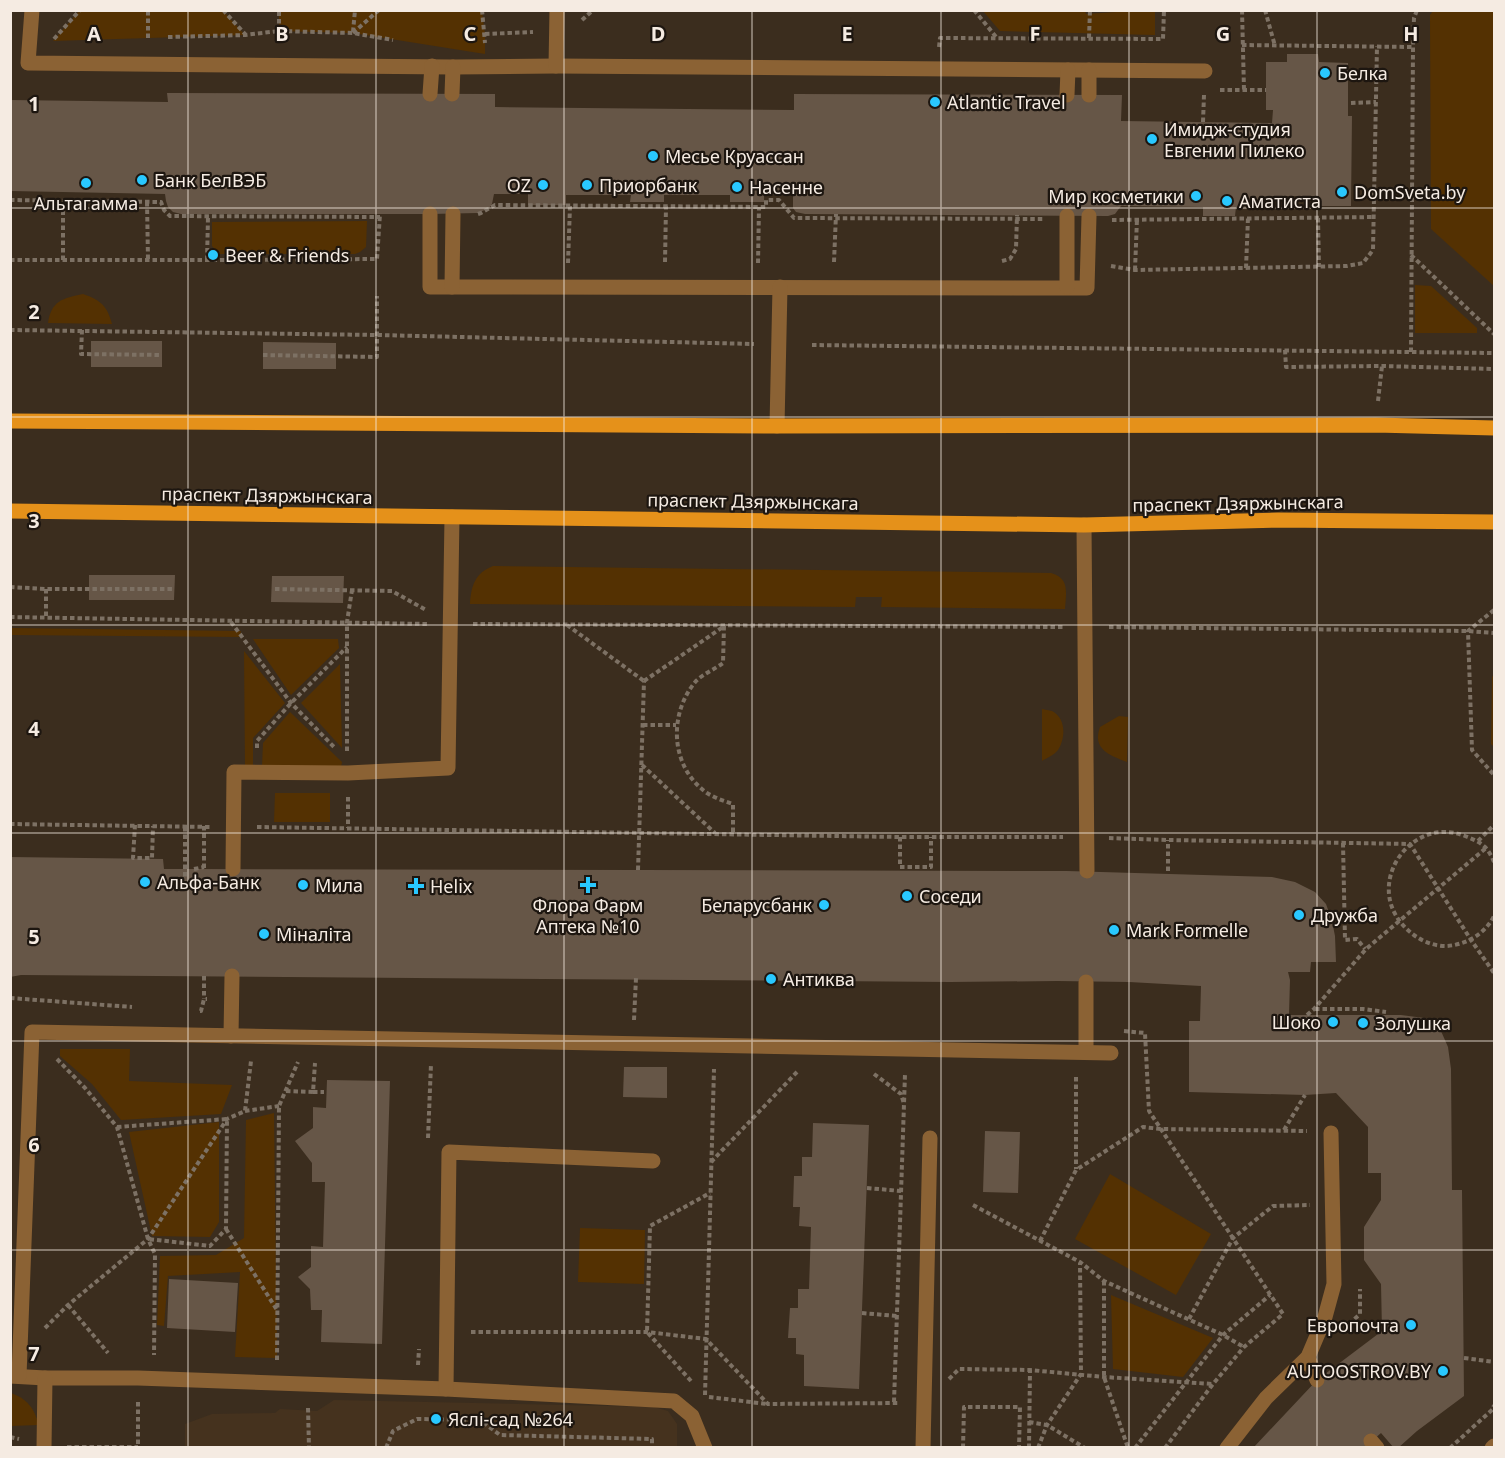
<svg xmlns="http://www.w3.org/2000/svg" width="1505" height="1458" viewBox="0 0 1505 1458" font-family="'Noto Sans',sans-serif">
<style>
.built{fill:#45321e}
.green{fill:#543102}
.building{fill:#665647}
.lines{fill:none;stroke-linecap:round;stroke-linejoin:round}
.path{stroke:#7d7164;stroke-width:4;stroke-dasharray:4.5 3;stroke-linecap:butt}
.lane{stroke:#8b6234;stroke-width:15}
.primary{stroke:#e5911a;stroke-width:15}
.grid{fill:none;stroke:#f5ebe2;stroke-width:1.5;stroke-opacity:0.55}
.poi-dot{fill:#29c8ff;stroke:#1d1610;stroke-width:2}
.labels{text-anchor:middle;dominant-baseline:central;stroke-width:4.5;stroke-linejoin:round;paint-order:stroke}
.poi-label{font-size:18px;fill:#f5ebe2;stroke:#1d1610;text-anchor:start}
.street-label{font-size:18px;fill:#f5ebe2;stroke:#1d1610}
.grid-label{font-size:20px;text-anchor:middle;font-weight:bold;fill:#f5ebe2;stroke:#1d1610;stroke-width:4.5;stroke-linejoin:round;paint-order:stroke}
</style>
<rect width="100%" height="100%" fill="#3b2d1e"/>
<path class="built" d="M334,1400L654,1407L668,1411L677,1424V1447L185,1448V1424L212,1414L275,1413L280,1409L317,1411Z"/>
<g class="green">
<path d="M80,10L223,11L245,35L53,41Z"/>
<path d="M1085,10L1086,14L1131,11H1155V35L1000,31L983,11Z"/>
<path d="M279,11H482L485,34V54L353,33L279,31Z"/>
<path d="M1433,11H1494V286L1431,229L1430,15Z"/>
<path d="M367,221L366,247L360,252L355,254H219L212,246V222Z"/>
<path d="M1415,285L1431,286L1477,328V333H1415Z"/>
<path d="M83,294C101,300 107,306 112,324L48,323C51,301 63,298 83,294Z"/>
<path d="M493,566L1051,573C1070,578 1066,593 1065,609L881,607L882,597H856L855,607L470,604C471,586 475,573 493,566Z"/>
<path d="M11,628L241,631L240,637L11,635Z"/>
<path d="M253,639H338L339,648L291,695Z"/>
<path d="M244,651L285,703L253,738V768L245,767Z"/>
<path d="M340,664L342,748L301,703Z"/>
<path d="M1494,674V747L1491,744L1492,677Z"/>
<path d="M1042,709C1045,710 1049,710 1052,711C1066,718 1066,738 1058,750C1054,755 1047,758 1042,761Z"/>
<path d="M290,712L342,762L341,767H262L263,743Z"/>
<path d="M1119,716L1128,717L1127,762C1109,755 1092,749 1100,727Z"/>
<path d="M275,793H330V822H274Z"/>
<path d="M60,1049H130L129,1081L232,1085L221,1114L121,1120L92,1084L60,1056Z"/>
<path d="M274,1113L277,1358L235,1357L240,1272L168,1276L164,1326L157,1325L160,1256L216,1255L244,1238L246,1120Z"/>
<path d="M219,1122V1222L210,1237L152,1236L129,1132Z"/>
<path d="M1110,1174L1211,1234L1176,1295L1075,1239Z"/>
<path d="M580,1228L645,1230L644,1284L578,1282Z"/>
<path d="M1111,1295L1213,1338L1183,1377L1113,1369Z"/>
<path d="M10,1393C26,1397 36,1410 38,1425L11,1426Z"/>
</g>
<g class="building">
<path d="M1287,54H1318L1319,62L1348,63V116H1352L1351,206H1320L1319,196H1271L1272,207H1236L1235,216H1203V207L1121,206L1115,214L1108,216L805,214L796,212L793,208V195H764V202H730V195H664V202H630L631,195H566V205H528V194H494L492,204L489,208L478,213L430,214H181L173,212L168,207L166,201L165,194L10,191V100L168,102L167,93L495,94V107L794,110V94L1122,95L1121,121L1272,123L1273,110H1266V62H1287Z"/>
<rect x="91" y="341" width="71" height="26"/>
<path d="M263,342L336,343V369H263Z"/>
<path d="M89,575H175L174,600H89Z"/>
<path d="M272,576H344L343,603L271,602Z"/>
<path d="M10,857L163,859L164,869H194L1067,871L1272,877L1295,882L1315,892L1326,904L1332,921L1335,936L1336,962H1311L1310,972H1288L1290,980L1289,1015H1401L1424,1018L1441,1031L1448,1047L1451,1069L1452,1190H1462L1464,1396L1417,1431L1398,1448H1394L1381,1433L1364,1448H1253L1317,1380L1382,1331L1381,1284L1364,1260V1227L1381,1200V1173H1368V1127L1336,1093L1305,1095L1189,1092V1021H1200L1201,986L1129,982L1057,981L950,982L21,975L10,977Z"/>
<path d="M624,1067H667V1098L623,1097Z"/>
<path d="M327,1080L390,1081L382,1344L321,1342L322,1310H311L310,1289L298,1277L311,1267V1246L323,1247L325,1182H312V1163L295,1141L313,1128V1107L326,1108Z"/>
<path d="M813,1123L869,1125L859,1389L804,1386V1355L796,1354V1338H788L790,1308H798V1289H809L811,1227L799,1226L800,1207H793L794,1176H802V1157H812Z"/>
<path d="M985,1131L1020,1132L1018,1193L983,1192Z"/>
<path d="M169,1279L238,1283L235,1332L167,1328Z"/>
</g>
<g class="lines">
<g class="path">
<path d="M223,10L245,34"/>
<path d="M482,10L485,43"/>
<path d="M974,10L997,38"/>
<path d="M1242,10L1244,90"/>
<path d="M1265,10L1275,46"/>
<path d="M582,20L593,10"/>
<path d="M279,31V10"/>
<path d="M353,32L355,10"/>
<path d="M353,33L379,10"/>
<path d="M485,34L533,32"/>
<path d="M168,37L245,35L279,31L353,33L393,40"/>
<path d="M148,38V10"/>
<path d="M1089,38L1090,10"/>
<path d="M54,39L80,10"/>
<path d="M1242,45L1413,47"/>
<path d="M939,47L940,38L1163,39L1164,10"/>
<path d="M1220,90H1266"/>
<path d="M1351,103L1376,102"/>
<path d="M1203,122L1204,95"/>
<path d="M10,200L161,202L164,210L170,216L380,217"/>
<path d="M147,202L148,260"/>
<path d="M478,214L481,213L495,205L766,207V200H779L794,218L1044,219"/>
<path d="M1318,218L1319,267"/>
<path d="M1112,220L1375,217"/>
<path d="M1411,255L1494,334"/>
<path d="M10,260H207L377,259L380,214"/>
<path d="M63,260V201"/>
<path d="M207,260L208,217"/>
<path d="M1002,261L1010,259L1016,249L1017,215"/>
<path d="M665,262L666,206"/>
<path d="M834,262L836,214"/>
<path d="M568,263L570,206"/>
<path d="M758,263L759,207"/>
<path d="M1111,266L1135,270L1347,266L1363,263L1373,250L1377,46"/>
<path d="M1246,268L1248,218"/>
<path d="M1135,270L1137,219"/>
<path d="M10,330L377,335L754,344"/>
<path d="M82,330L81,354L162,355"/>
<path d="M812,345L1494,353"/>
<path d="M1285,350L1286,367L1382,366L1494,369"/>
<path d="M1411,352L1413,47L1414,18L1417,10"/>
<path d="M263,355L377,357V296"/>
<path d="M1378,401L1382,366"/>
<path d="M10,587L46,589H174"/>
<path d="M46,589V617"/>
<path d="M275,589L392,591L426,610"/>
<path d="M1494,610L1468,631L1472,750L1494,775"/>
<path d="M10,617L427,624"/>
<path d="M231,622L291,703L335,748"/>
<path d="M473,624L1063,627"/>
<path d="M567,625L644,681"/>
<path d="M724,626L723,663C715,669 703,674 696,681C668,714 670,767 707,793C715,798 724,801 733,804V834"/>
<path d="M1109,627L1468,631L1494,633"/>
<path d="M644,681L723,627"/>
<path d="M643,725H676"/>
<path d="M257,748V741L291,703L347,647"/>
<path d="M347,751V622L352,590"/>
<path d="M642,765L715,833"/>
<path d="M348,797V828"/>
<path d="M10,824L211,827"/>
<path d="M135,825L133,858H152L153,826"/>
<path d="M204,826V869"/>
<path d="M257,827L900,837H1063"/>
<path d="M900,837V867H931V837"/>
<path d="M1109,838L1168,840L1410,844L1471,940L1494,973"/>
<path d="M1478,841L1494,825"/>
<path d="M1343,843L1345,940L1357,939L1365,949"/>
<path d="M1494,862C1492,857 1489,851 1485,847C1479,841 1472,839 1465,836C1412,815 1365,881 1402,924C1413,937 1429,946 1446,946C1466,945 1485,934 1494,916"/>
<path d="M185,869V826"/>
<path d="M194,869L204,867"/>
<path d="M638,870L644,681"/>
<path d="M1168,871V840"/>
<path d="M185,872V879"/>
<path d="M204,976V999"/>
<path d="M10,998L132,1007"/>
<path d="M1315,1009H1363L1386,1012"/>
<path d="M200,1011H201L204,999H207"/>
<path d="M1307,1015L1314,1009L1366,949L1486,848"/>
<path d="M634,1020L636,978"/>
<path d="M1124,1031L1145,1033L1149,1111L1283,1314L1244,1347L1213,1384L1165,1448"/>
<path d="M57,1059L85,1088L117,1127L148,1239L155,1254L154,1355"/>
<path d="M874,1074L901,1094L904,1104"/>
<path d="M1076,1077V1169"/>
<path d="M286,1091L313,1092L315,1063"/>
<path d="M313,1092H324"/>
<path d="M245,1111L279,1106"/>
<path d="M117,1127L227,1119L226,1229L210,1246L148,1239"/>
<path d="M1284,1130L1305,1095"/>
<path d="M428,1138L431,1064"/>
<path d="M711,1162L797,1072"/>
<path d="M867,1188L901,1191"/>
<path d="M973,1205L1080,1262L1104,1281L1223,1335L1244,1347"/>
<path d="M226,1229L277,1310"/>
<path d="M1040,1241L1076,1170L1143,1127L1161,1129L1307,1131"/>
<path d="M1104,1281V1377L1128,1448"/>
<path d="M68,1305L108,1353"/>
<path d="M862,1313L897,1316"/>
<path d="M1189,1319L1233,1238L1273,1206L1310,1205"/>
<path d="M1349,1324L1360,1314V1289"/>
<path d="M45,1328L68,1305L148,1239L227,1119L245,1111L251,1061"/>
<path d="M471,1332H647L706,1339L768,1404L900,1403"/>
<path d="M1464,1358L1494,1362"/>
<path d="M277,1360L279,1106L298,1062"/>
<path d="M418,1365L419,1349"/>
<path d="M949,1379L959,1369L1030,1370L1104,1377L1213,1384"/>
<path d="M691,1381L647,1332L650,1226L710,1193"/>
<path d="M705,1395L714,1069"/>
<path d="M709,1397L767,1404"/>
<path d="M138,1402V1448"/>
<path d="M894,1402L905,1074"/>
<path d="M308,1408L309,1448"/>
<path d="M1029,1422L1047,1425L1085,1448"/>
<path d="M10,1437L19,1439"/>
<path d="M67,1447H138"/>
<path d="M386,1448L393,1431L417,1419L480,1420L500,1435L652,1439V1448"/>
<path d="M963,1448L964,1407H1020L1019,1448"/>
<path d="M1029,1448L1030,1370"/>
<path d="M1038,1448L1047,1425L1081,1374L1080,1263"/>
<path d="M1135,1448L1223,1335L1270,1295"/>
<path d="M1450,1448L1493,1409L1494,1405"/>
</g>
<g class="lane">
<path d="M32,10L28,63L453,67L556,66L1205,71"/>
<path d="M556,66L557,10"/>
<path d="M430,94L432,66"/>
<path d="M452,94L453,67"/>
<path d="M1067,95L1068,70"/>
<path d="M1089,95V70"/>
<path d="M430,214V287H452L1087,288L1089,216"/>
<path d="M452,287L453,214"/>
<path d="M1067,287V216"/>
<path d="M777,426L780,287"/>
<path d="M1084,525L1087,871"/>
<path d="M233,869L234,772L348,773L448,768L452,517"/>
<path d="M231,1036L232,976"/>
<path d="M1086,1052V982"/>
<path d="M1308,1357L1317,1380"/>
<path d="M10,1376L45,1378H138L446,1389L674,1401L692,1416L705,1448"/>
<path d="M19,1376L32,1032L1111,1053"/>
<path d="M446,1389L449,1152L653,1161"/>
<path d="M1371,1441L1377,1448"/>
<path d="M44,1448L45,1378"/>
<path d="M923,1448L930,1138"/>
<path d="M1227,1448L1266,1398L1308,1357L1325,1317L1334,1284L1331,1133"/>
<path d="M1492,1448L1494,1446"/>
</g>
<g class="primary">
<path d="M10,421L777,426L1376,425L1494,428"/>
<path d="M10,511L1084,525L1278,520L1494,522"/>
</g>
</g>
<path class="grid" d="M188,10V1448M376,10V1448M564,10V1448M752,10V1448M941,10V1448M1129,10V1448M1317,10V1448M10,208H1494M10,417H1494M10,625H1494M10,833H1494M10,1041H1494M10,1250H1494"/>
<g class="poi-dot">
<circle cx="1325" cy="73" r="6"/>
<circle cx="935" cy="102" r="6"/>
<circle cx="1152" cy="139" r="6"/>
<circle cx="653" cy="156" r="6"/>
<circle cx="142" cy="180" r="6"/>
<circle cx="86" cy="183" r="6"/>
<circle cx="543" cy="185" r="6"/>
<circle cx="587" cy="185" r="6"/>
<circle cx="737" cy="187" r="6"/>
<circle cx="1342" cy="192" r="6"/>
<circle cx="1196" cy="196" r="6"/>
<circle cx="1227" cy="201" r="6"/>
<circle cx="213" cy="255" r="6"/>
<circle cx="145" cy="882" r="6"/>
<circle cx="303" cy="885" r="6"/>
<path d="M585 876h6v6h6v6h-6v6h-6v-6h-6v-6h6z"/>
<path d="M413 877h6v6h6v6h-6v6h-6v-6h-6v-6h6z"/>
<circle cx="907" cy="896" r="6"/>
<circle cx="824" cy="905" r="6"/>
<circle cx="1299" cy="915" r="6"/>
<circle cx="1114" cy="930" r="6"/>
<circle cx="264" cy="934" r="6"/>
<circle cx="771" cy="979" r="6"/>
<circle cx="1333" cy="1022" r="6"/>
<circle cx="1363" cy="1023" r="6"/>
<circle cx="1411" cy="1325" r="6"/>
<circle cx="1443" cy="1371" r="6"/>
<circle cx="436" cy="1419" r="6"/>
</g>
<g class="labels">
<g class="poi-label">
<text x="1337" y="73">Белка</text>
<text x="947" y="102">Atlantic Travel</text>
<text x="1164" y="129">Имидж-студия<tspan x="1164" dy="21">Евгении Пилеко</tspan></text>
<text x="665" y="156">Месье Круассан</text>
<text x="154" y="180">Банк БелВЭБ</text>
<text x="531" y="185" text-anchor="end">OZ</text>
<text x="599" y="185">Приорбанк</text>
<text x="749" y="187">Насенне</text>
<text x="1354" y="192">DomSveta.by</text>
<text x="1184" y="196" text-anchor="end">Мир косметики</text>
<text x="1239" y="201">Аматиста</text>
<text x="86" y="203" text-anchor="middle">Альтагамма</text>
<text x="225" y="255">Beer &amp; Friends</text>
<text x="157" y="882">Альфа-Банк</text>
<text x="315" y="885">Мила</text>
<text x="430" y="886">Helix</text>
<text x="919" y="896">Соседи</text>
<text x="588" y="905" text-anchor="middle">Флора Фарм<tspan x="588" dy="21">Аптека №10</tspan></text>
<text x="812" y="905" text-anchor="end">Беларусбанк</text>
<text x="1311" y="915">Дружба</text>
<text x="1126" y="930">Mark Formelle</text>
<text x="276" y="934">Міналіта</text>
<text x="783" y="979">Антиква</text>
<text x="1321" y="1022" text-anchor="end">Шоко</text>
<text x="1375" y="1023">Золушка</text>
<text x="1399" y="1325" text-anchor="end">Европочта</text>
<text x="1431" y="1371" text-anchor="end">AUTOOSTROV.BY</text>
<text x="448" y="1419">Яслі-сад №264</text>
</g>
<g class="street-label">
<text transform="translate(267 495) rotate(1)">праспект Дзяржынскага</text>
<text transform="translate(753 501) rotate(1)">праспект Дзяржынскага</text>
<text transform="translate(1238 503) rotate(-1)">праспект Дзяржынскага</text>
</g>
</g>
<g class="grid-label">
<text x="94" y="41">A</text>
<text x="282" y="41">B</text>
<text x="470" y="41">C</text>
<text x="658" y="41">D</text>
<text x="847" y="41">E</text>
<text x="1035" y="41">F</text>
<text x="1223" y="41">G</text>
<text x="1411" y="41">H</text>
<text x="34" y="111">1</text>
<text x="34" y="319">2</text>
<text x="34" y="528">3</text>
<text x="34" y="736">4</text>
<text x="34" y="944">5</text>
<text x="34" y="1152">6</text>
<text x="34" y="1361">7</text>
</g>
<rect width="1505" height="1458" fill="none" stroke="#f5ebe2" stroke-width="24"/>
</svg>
